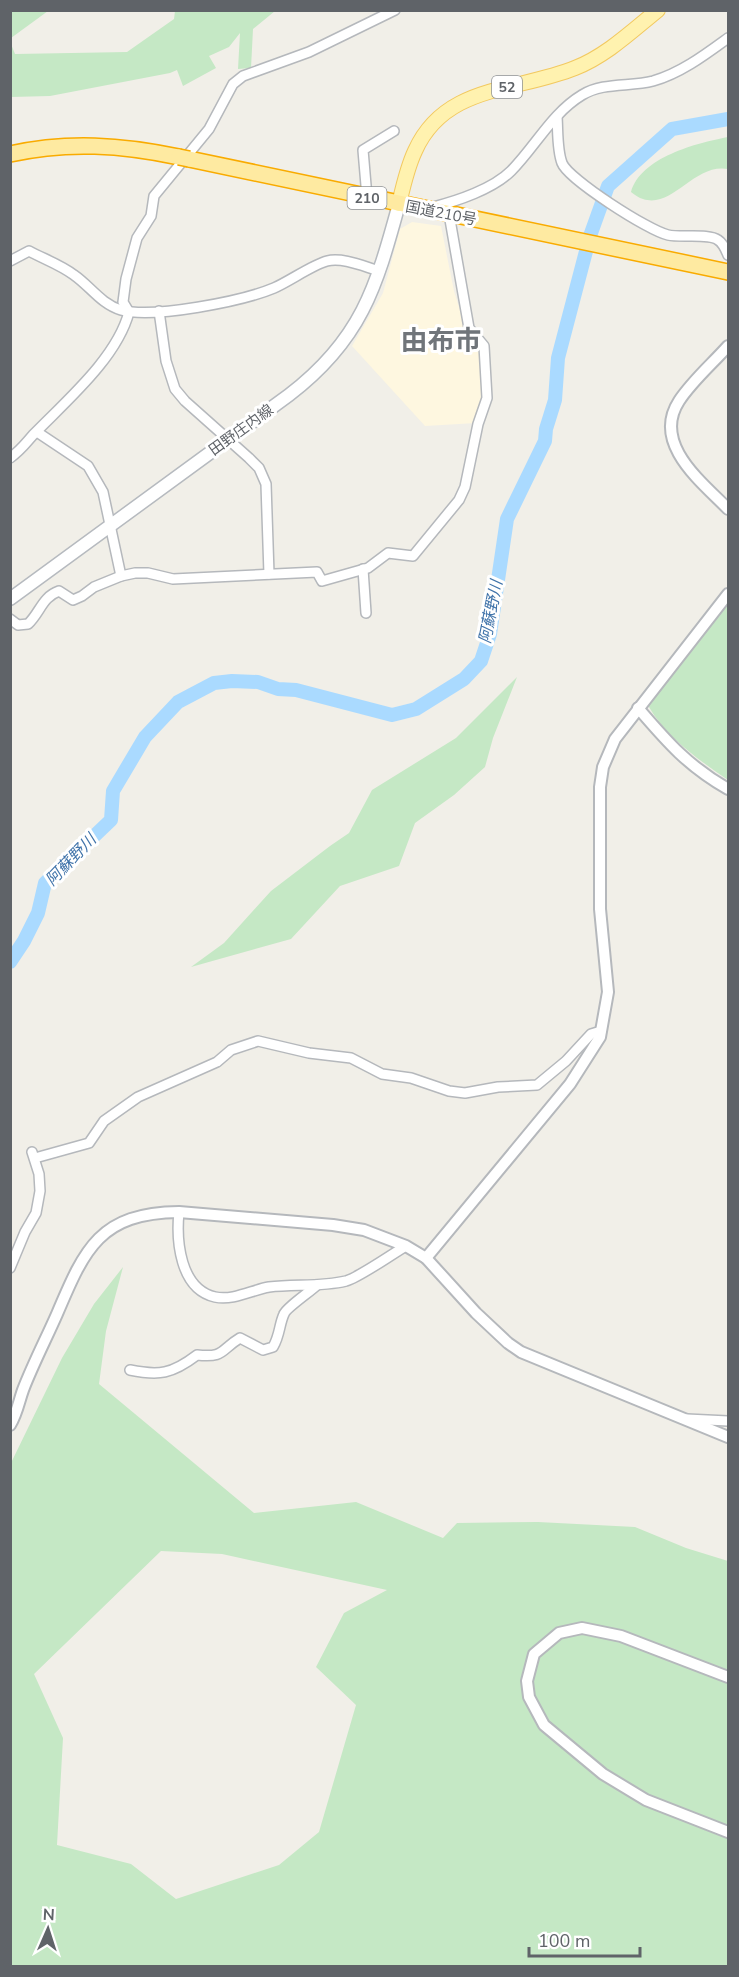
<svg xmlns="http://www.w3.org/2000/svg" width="739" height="1977" viewBox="0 0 739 1977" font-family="'Nunito Sans','Noto Sans JP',sans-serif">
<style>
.commercial{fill:#fef7e0}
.green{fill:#c5e8c5;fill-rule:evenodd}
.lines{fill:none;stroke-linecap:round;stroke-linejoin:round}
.river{stroke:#aadaff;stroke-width:14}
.minor-casing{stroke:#b5b8bc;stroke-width:12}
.tertiary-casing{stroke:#b5b8bc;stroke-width:14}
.secondary-casing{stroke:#b6babf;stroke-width:15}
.primary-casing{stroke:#f2c960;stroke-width:16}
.trunk-casing{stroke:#f9ab00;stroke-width:18}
.minor{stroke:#fff;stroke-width:9}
.tertiary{stroke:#fff;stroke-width:10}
.secondary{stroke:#fff;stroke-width:12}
.primary{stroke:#fff2af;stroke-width:14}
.trunk{stroke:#feeaa1;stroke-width:15}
.trunk-bridge-casing{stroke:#f9ab00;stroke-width:18;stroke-linecap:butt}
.trunk-bridge{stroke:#feeaa1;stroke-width:15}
.labels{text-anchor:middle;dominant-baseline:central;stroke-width:6;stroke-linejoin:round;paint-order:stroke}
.shield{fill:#fff;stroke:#8f9295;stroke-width:1.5}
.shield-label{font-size:14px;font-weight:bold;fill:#5f6368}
.street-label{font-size:15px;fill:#5f6368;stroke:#fff}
.water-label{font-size:16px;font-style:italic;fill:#4174aa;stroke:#fff}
.town-label{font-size:27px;font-weight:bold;fill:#70757a;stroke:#fff}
</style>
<rect width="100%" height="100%" fill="#f1efe8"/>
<path class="commercial" d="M412,222L441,226L454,291L468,336L484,350L485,402L476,423L425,426L352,346L383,293L400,229Z"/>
<g class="green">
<path d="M11,10H48V11L11,38Z"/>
<path d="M175,11H275L253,29L251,68L238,69L240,33L229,47L209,56L216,68L183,86L177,70L170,73L50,96L11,97V44L15,54L127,52L174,19Z"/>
<path d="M728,137V169C694,163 673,209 643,199C639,198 635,195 631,192C641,157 697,143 728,137Z"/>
<path d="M728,599V780C699,760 667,738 649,707V701Z"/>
<path d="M517,677L493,738L485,767L454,795L415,823L399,866L340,886L291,939L191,967L224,943L271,891L330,846L349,833L372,790L456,738Z"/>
<path d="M123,1267L106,1331L99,1384L254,1513L356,1502L443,1538L457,1523L538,1522L635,1527L686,1548L728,1561V1966H11L10,1465L62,1358L94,1304ZM161,1551L222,1554L387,1590L344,1613L316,1667L356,1705L319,1832L279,1865L176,1899L131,1864L57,1845L63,1738L34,1674Z"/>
</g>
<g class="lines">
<path class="river" d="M10,962L24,941L38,913L45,883L111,820L113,791L145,737L178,702L214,683L232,681L258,682L278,689L296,690L392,715L416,709L464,679L481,661L490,634L507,519L545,441L546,429L555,400L558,358L590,236L608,186L672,129L728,119"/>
<g class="minor-casing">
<g id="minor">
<path d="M557,117C558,131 557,150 562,163C568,179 649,231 668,235C681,238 709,233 718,240C723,243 726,250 728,255"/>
<path d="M367,197L363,150L394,131"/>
<path d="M433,207C457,201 493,189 511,171C535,147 552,113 582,95C603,82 630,87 653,81C681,73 706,54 728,38"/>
<path d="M10,261L29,251C44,259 61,265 74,275C90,286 101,304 121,310C153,319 243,301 274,288C290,281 312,265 327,261C343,257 365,267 380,271"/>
<path d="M159,311L166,361L175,389L185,401L249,458L259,468L266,484L269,574"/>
<path d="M37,432L88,466L103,492L121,576"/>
<path d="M10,458C21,450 25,444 33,435C66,401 117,358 129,312L123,302L126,279L137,238L151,216L154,196L209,129L233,84L243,76L309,52L395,10"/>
<path d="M363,569L366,613"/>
<path d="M10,619L18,625L28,624C40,613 42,597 59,591L73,600L82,596L94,587L121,576L135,573H148L173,579L317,572L322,581L368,568L388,553L413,556L459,500L465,487L478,424L487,398L484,346L469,328L449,214"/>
<path d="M35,1158L89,1143L104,1121L138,1097L217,1062L231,1050L258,1041L309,1053L351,1058L382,1074L411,1078L449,1091L465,1093L498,1087L537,1085L566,1061L591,1034L601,1031"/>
<path d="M179,1212C176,1241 180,1289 215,1297C233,1301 252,1290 269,1287C295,1284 321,1287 346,1281C360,1277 392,1254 406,1246"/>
<path d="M10,1268L25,1232L36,1213L40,1191L39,1174L32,1152"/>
<path d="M130,1370C159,1376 172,1374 197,1355C225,1358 220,1350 240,1338L263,1350L273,1347C280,1335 279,1325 284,1314C286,1308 311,1291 317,1285"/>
<path d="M687,1419L728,1421"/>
</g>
</g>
<g class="tertiary-casing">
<g id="tertiary">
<path d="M728,346C712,364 692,381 679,401C651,444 703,483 728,509"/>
<path d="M638,708C668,743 688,766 728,789"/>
<path d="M426,1258L570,1084L600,1037L608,992L600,909V787L603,767L615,739L728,594"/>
<path d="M10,1425C17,1414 19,1401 23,1390C33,1364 46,1339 57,1314C85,1248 100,1213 179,1212L333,1225L364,1230L406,1246L426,1258L476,1313L508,1343L521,1352L728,1437"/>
<path d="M728,1677L621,1636L582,1628L559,1633L534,1654L527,1681L529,1697L544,1725L603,1774L646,1800L728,1832"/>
</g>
</g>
<g class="secondary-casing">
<path id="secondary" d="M10,599L289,395C361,340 376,288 399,204"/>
</g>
<g class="primary-casing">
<path id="primary" d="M399,204C403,187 407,168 415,151C445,84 516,92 575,68C606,56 632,31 658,10"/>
</g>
<g class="trunk-casing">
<g id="trunk">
<path d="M10,154C68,141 122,145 179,157"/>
<path d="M189,159L728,272"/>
</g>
</g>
<use href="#minor" class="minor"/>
<use href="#tertiary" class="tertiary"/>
<use href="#secondary" class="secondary"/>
<use href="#primary" class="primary"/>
<use href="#trunk" class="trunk"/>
<g class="trunk-bridge-casing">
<path id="trunk-bridge" d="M179,157L189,159"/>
</g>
<use href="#trunk-bridge" class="trunk-bridge"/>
</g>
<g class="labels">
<g class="shield">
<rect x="492" y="76" width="30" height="22" rx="4.5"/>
<rect x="347.5" y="187" width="39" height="22" rx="4.5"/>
</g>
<g class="shield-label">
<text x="507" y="87">52</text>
<text x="367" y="198">210</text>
</g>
<g class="street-label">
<text transform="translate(441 213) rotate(11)">国道210号</text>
<text transform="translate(241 430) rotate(-36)">田野庄内線</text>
</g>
<g class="water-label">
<text transform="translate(491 612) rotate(-79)">阿蘇野川</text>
<text transform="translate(71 860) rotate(-46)">阿蘇野川</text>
</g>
<g class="town-label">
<text x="441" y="341">由布市</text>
</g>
</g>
<rect width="739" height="1977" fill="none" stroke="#5f6368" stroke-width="24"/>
<g transform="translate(48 1929) rotate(3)" stroke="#ffffff" stroke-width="4.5" paint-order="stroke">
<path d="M0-4.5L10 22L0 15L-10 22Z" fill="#5f6368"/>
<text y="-9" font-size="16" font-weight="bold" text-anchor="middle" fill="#5f6368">N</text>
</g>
<path d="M529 1947v9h111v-9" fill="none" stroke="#5f6368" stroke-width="3"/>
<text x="538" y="1947" font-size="18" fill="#5f6368" stroke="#ffffff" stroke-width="4.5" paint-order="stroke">100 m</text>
</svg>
